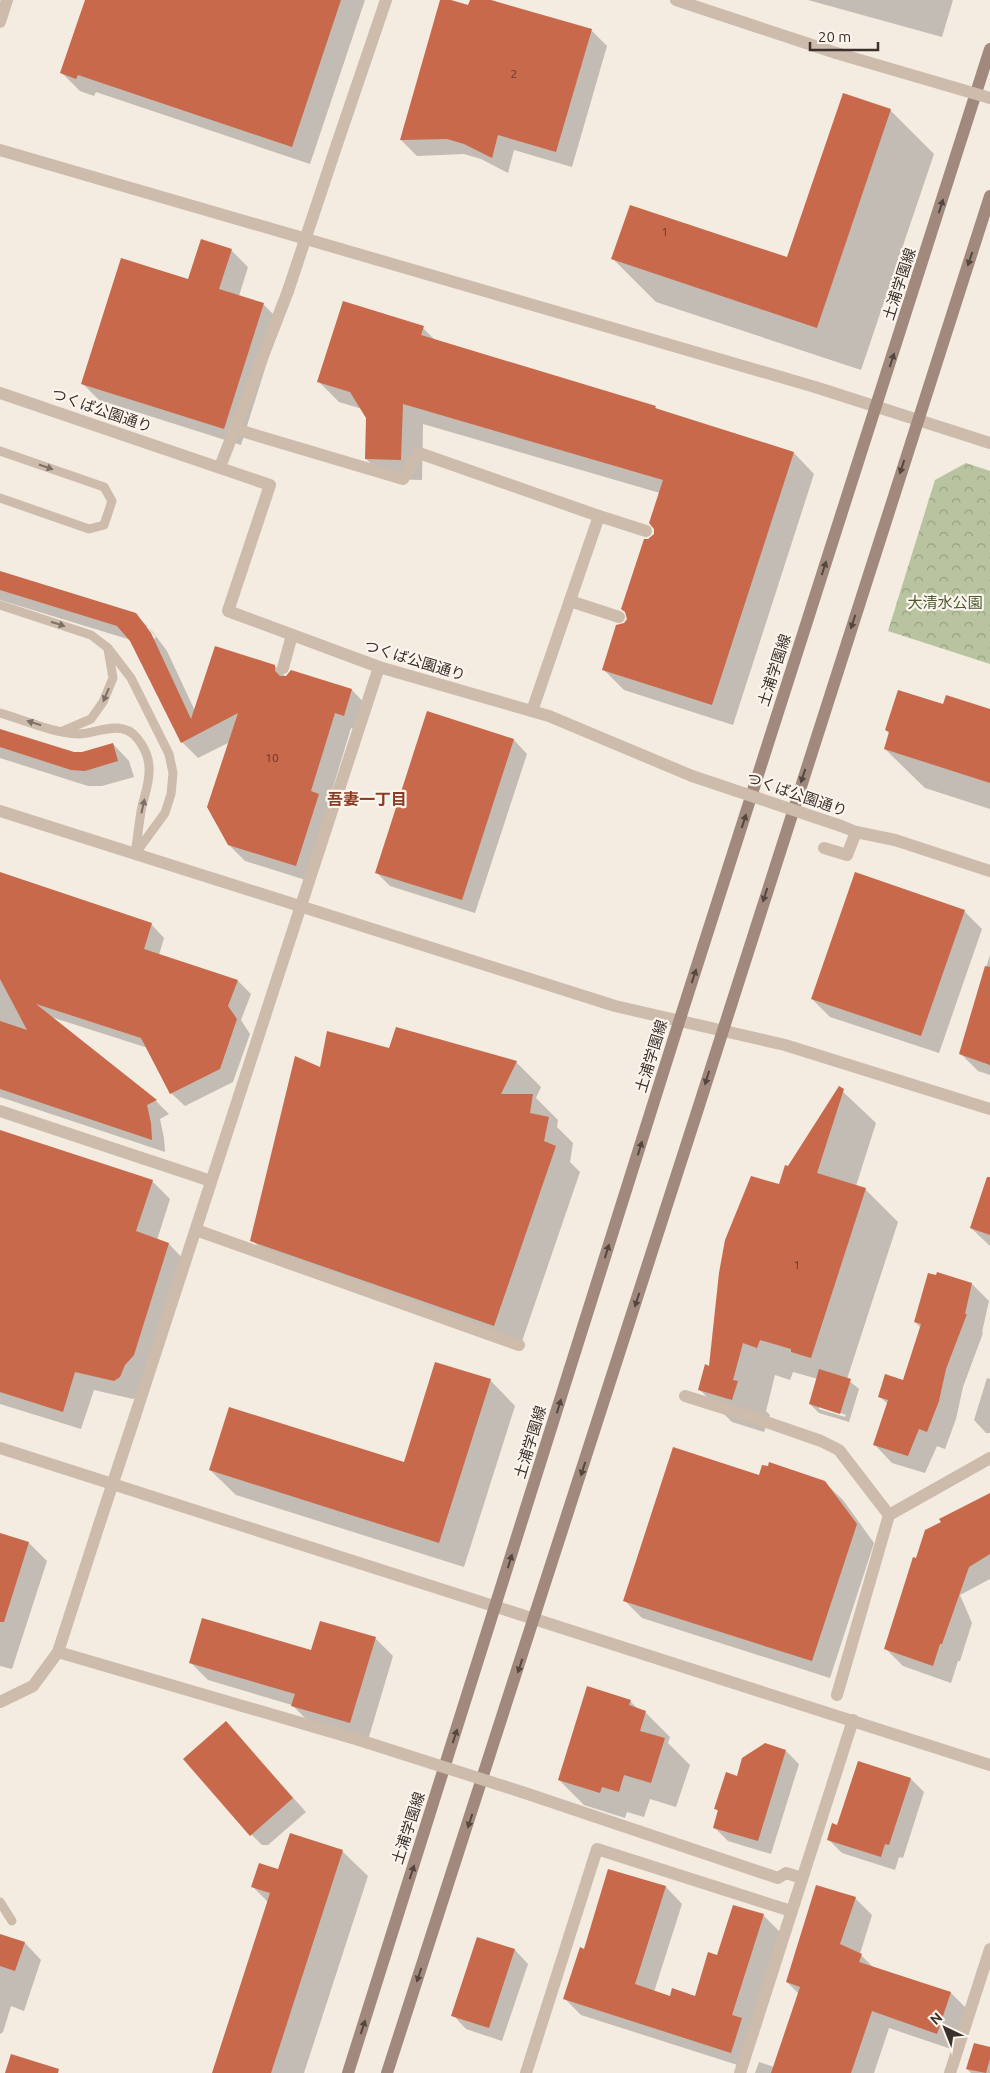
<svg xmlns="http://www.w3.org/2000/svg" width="990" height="2073" viewBox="0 0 990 2073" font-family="Ubuntu,'Noto Sans JP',sans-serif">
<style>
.park{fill:url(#park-crowns)}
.shadow{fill:#0003;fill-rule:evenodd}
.building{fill:#c8694b}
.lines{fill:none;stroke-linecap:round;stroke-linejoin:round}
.service{stroke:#cdbbac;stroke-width:9}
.pedestrian{stroke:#cdbbac;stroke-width:12}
.minor{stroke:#cdbbac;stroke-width:12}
.tertiary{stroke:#cdbbac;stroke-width:12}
.secondary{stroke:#a18a7d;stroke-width:12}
.pedestrian-bridge{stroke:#cdbbac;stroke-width:12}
.oneway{fill:#544640}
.oneway2{fill:#7d6f65}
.labels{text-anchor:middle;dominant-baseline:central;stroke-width:4.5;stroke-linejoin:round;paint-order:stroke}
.number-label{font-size:12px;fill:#5e3e33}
.street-label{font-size:15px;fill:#3b302b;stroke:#fbf5ee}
.park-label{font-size:15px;fill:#4a5a2e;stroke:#fbf5ee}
.neighbourhood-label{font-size:16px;font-weight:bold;fill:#8c3b22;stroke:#fbf5ee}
</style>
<defs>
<pattern id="park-crowns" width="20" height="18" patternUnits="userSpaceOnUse" patternTransform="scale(1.25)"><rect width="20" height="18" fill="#b8c4a0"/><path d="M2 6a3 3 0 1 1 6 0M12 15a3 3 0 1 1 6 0" fill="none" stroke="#97a083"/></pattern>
</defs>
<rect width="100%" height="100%" fill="#f4ebe1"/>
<path class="park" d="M966,463L990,471V664L888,631L935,480Z"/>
<g class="shadow">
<path d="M86,0H365L310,164L96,92L94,96L80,91L62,73Z"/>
<path d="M442,0L469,6L471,0H486L591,30L607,46L572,167L514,150L508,173L481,159L464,154L417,156L401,140Z"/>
<path d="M808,0H953L942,37Z"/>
<path d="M890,110L934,154L861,370L656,302L613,259H788Z"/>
<path d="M231,250L248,267L239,296L263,304L280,321L241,445L99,400L82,383L189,281Z"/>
<path d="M423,328L436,341L655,407L658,410L794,453L814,474L733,725L624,690L603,669L628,619L649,540L655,534L660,493L423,424L422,480L387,479L366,459L367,417L362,409L339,402L318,381Z"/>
<path d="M0,573L135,614L152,631L167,651L195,711L275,666L286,677L291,672L352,690L368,707L360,731L351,728L328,804L335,811L312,882L245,861L229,845L230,742L198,758L182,742L131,640L0,600ZM145,627H148L156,637L154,639Z"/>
<path d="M944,706L990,711V809L925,788L885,749L890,734L886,730Z"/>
<path d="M428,713L514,740L527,754L475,913L390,886L377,873Z"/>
<path d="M0,730L74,753L83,754L113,744L129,761L134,777L102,786H88L0,758Z"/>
<path d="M0,873L151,924L164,938L159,955L238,981L251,994L241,1020L250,1034L233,1082L185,1106L171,1093L148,1048L51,1017L156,1101L169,1114L160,1119L164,1138L165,1152L0,1097Z"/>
<path d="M964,911L982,929L939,1053L830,1017L812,999Z"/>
<path d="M990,955V1075L978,1071L960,1053Z"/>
<path d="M389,1050L516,1062L541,1087L536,1098L558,1120L557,1127L573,1143L570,1162L580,1172L519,1350L277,1265L252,1240L321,1069Z"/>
<path d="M839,1088L876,1123L856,1186L865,1189L898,1222L847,1379L859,1389L849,1422L819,1413L810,1404L818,1379L793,1372L790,1380L775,1375L766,1411L770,1415L764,1432L732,1422L700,1390L779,1186L788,1167ZM819,1406L846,1415L845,1417L819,1409Z"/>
<path d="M0,1131L152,1181L170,1199L157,1240L169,1244L187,1263L139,1395L133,1399L94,1390L81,1429L0,1404Z"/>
<path d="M990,1182V1246L971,1228Z"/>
<path d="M972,1284L989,1301L982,1332L983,1333L963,1387L956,1419L945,1449L937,1446L925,1473L892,1463L875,1445L888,1404L880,1397L904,1381L921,1328L915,1322Z"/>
<path d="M987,1378L990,1379V1433H986L974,1420Z"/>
<path d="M490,1380L515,1406L464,1567L236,1495L210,1470L404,1463Z"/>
<path d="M760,1476L824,1482L843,1500L874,1543L830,1678L642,1618L624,1600Z"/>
<path d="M990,1494V1579L960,1595L972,1623L960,1661H958L951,1683L903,1666L885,1648L917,1559Z"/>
<path d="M0,1534L29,1543L47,1561L12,1669L0,1666Z"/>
<path d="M375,1638L393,1656L368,1740L310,1723L292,1705L208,1680L190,1662L312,1652Z"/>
<path d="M630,1701L639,1710L645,1712L670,1737L668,1743L690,1765L676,1807L650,1799L644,1817L627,1812L625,1818L584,1805L559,1780Z"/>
<path d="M226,1723L306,1812L268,1845H262L248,1831Z"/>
<path d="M786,1751L799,1764L771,1854L728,1841L714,1827L719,1812L715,1808Z"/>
<path d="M911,1779L924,1792L903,1858L899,1857L895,1870L842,1853L828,1839L838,1826Z"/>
<path d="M342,1851L368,1876L304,2073H213L268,1902L253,1887L279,1871Z"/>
<path d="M609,1871L666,1887L682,1904L654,1992L671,1998L696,1997L718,1957L763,1915L780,1932L747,2068L581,2015L565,1999L585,1950Z"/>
<path d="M855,1898L872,1915L860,1954L874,1968L951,1993L968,2010L954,2050L889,2028L874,2073H755L759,2062L774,2067L799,1994L787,1982Z"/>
<path d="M0,1935L25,1943L41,1960L24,2011L11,2006L3,2032L0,2034Z"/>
<path d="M478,1938L515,1950L528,1964L502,2041L466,2029L453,2015Z"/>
<path d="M990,2049V2073H971L967,2069Z"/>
</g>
<g class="building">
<path d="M85,0H341L292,147L78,75L76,79L60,73Z"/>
<path d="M440,0H451L468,5L470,0H491L592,29L556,152L498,135L492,158L464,144L447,139L400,140Z"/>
<path d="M843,93L891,109L817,328L611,259L630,205L787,257Z"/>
<path d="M201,239L232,249L219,289L264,303L224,429L81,384L121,258L188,279Z"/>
<path d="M343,301L424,326L421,335L656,406L655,408L794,452L712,705L602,670L616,625L624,623L627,619L625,612L621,609L644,539H648L654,534V529L649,523L663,480L403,404L401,460L365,459L366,418L350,392L317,382Z"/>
<path d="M0,571L136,613L151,633L191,719L215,646L275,665V671L280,676H286L291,670L352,689L344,716L335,713L311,791L319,794L296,866L228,845L207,807L238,713L181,743L130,641L117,626L0,590Z"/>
<path d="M898,690L943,704L946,695L990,709V783L884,749L889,732L885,730Z"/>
<path d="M427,711L514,739L462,900L375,873Z"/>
<path d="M0,729L74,752H82L113,743L118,761L85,771L71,770L0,747Z"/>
<path d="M0,872L152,923L144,949L238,980L228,1006L237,1019L220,1069L170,1094L141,1038L36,1004L157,1100L147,1105L151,1123L152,1140L0,1089V1021L27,1030L0,979Z"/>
<path d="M855,872L965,910L921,1036L811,999Z"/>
<path d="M985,966L990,967V1065L959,1054Z"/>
<path d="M396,1027L517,1061L501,1094H533L530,1113L549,1117L544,1141L556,1146L494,1326L250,1241L295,1056L320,1067L327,1031L389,1048Z"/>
<path d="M839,1086L844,1089L817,1173L866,1188L811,1358L791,1352V1349L760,1340L757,1348L743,1343L733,1380L738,1381L732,1400L698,1390L705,1364L709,1366L719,1273L725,1240L751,1176L779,1184L785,1165L788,1166Z"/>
<path d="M0,1130L153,1180L136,1231L169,1243L134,1355L125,1365L120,1377L114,1381L75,1372L63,1412L0,1392Z"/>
<path d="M987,1177H990V1235L970,1228Z"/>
<path d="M937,1272L972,1283L965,1314H967L946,1369L939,1401L927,1432L919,1429L908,1456L873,1445L888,1400L878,1397L885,1374L903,1380L921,1324L914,1322L928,1273L936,1275Z"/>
<path d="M435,1362L491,1379L439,1543L209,1470L229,1407L404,1462Z"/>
<path d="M819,1369L851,1379L840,1414L809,1404Z"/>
<path d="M673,1447L759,1475L762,1465L768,1466L769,1462L825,1481L857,1524L812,1661L623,1601Z"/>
<path d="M990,1493V1554L969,1567L942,1644H940L933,1666L884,1649L913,1557L916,1558L925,1530L941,1522L939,1519Z"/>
<path d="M0,1533L29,1542L4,1622H0Z"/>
<path d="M202,1618L311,1650L320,1621L376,1637L350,1723L291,1706L295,1694L189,1663Z"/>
<path d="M587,1686L631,1700L629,1705L646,1711L640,1731L665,1738L651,1783L624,1775L619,1792L602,1787L600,1793L558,1780Z"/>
<path d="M226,1721L293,1798L250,1836L183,1759Z"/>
<path d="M765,1743L786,1750L758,1841L713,1828L718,1810L714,1809L726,1772L737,1776L742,1758Z"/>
<path d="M858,1761L911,1778L889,1845L885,1844L881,1857L827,1840L832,1823L837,1825Z"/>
<path d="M290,1833L343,1850L271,2073H212L270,1893L251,1887L259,1863L278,1869Z"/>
<path d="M608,1869L666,1886L635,1984L670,1996L672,1988L695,1996L708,1952L717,1955L733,1905L764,1914L732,2015L742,2018L731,2053L563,1999L580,1947L584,1949Z"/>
<path d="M816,1885L856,1897L840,1944L862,1954L859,1962L951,1992L937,2034L872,2011L851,2073H771L800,1987L786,1982Z"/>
<path d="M0,1934L25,1942L15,1971L0,1966Z"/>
<path d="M477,1937L515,1949L489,2028L451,2016Z"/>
<path d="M974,2043L990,2047V2059L986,2073L966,2069Z"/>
<path d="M11,2054L59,2069L58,2073H5Z"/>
</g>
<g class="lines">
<g class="service">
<path d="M0,451L104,487L112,501L104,525L89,529L0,498"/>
<path d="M0,605L91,635L108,648L131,678L169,754L173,773L171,794L165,813L135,854"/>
<path d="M0,713C25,720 52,733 78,734C93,734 109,725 123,729C138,732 149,754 149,768C150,781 145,794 142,806C139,821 138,837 135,852"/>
<path d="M63,731L91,719L103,702L113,678L108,649"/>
<path d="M0,1902L12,1921"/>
</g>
<g class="pedestrian">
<path d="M676,0L836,53"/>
<path d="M337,144L386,0"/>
<path d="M0,393L270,485L228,611L379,667L549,716L692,776"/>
<path d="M235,429L403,479L419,453L599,516"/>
<path d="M220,467L288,291"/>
<path d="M570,601L619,617"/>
<path d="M283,668L292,635"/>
<path d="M532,711L599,516L646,531"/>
<path d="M841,826L856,832L895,840L990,871"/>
<path d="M326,829L379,667"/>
<path d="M824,848L847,855L856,832"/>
<path d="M0,1111L211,1181"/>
<path d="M196,1230L519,1345"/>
<path d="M685,1396L749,1416L821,1441L839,1450L889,1515L837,1695"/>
<path d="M135,1416L278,976"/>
<path d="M889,1515L990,1458"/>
<path d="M58,1652L99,1525"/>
<path d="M0,1702L33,1686L58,1652L359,1740"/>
<path d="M522,1792L778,1878L786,1873L802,1878"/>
</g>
<g class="minor">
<path d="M526,2073L597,1849L791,1911"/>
<path d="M740,2073L853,1720"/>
<path d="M950,2073L990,1949"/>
</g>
<g class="tertiary">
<path d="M0,22L7,0"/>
<path d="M0,150L815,387L990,443"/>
<path d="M0,811L615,1006L785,1045L990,1109"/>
<path d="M0,1448L990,1765"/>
</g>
<g class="secondary">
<path d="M348,2073L679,1022L990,49"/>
<path d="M387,2073C592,1449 788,821 990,196"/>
</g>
<g class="pedestrian-bridge">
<path d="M836,53L990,98"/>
<path d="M288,291L337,144"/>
<path d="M692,776L841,826"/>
<path d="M278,976L326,829"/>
<path d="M99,1525L135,1416"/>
<path d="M359,1740L522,1792"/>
</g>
</g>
<defs><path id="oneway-solid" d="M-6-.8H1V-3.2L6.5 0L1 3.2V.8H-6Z" transform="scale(1.25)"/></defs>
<g class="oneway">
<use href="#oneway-solid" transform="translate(941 206) rotate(-72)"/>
<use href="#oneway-solid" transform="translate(970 259) rotate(108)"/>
<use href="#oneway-solid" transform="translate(892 360) rotate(-72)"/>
<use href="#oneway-solid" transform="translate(902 467) rotate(108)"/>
<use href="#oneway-solid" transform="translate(824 568) rotate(-72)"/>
<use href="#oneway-solid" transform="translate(853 622) rotate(108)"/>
<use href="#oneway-solid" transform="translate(803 776) rotate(108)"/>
<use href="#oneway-solid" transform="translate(744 821) rotate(-72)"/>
<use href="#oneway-solid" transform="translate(765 895) rotate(108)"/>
<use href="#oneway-solid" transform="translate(694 976) rotate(-72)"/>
<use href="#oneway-solid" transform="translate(707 1078) rotate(107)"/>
<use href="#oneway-solid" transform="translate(640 1148) rotate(-73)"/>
<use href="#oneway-solid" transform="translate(607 1251) rotate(-73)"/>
<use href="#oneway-solid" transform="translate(637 1300) rotate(108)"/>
<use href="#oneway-solid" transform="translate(559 1406) rotate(-73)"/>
<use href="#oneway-solid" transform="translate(583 1469) rotate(108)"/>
<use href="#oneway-solid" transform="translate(510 1561) rotate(-73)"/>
<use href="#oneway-solid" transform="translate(520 1666) rotate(108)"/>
<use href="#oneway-solid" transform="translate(455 1736) rotate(-72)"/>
<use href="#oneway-solid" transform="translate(470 1821) rotate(108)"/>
<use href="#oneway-solid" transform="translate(412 1872) rotate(-72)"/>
<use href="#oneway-solid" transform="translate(419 1975) rotate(108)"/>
<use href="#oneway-solid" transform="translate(363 2027) rotate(-72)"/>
</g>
<g class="oneway2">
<use href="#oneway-solid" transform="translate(46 467) rotate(19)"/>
<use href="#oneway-solid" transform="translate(58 624) rotate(18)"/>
<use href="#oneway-solid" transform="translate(106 695) rotate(113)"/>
<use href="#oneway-solid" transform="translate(34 723) rotate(-163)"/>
<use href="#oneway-solid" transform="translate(143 806) rotate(-77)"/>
</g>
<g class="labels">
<g class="number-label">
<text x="514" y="73">2</text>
<text x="665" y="231">1</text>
<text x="272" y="757">10</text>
<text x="797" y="1264">1</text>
</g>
<g class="street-label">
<text transform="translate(899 284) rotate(-72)">土浦学園線</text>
<text transform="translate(102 410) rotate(19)">つくば公園通り</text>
<text transform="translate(415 660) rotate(17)">つくば公園通り</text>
<text transform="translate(774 670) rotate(-72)">土浦学園線</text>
<text transform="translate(797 794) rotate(19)">つくば公園通り</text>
<text transform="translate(651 1056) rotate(-73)">土浦学園線</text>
<text transform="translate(530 1442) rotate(-73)">土浦学園線</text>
<text transform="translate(408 1828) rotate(-72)">土浦学園線</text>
</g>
<g class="park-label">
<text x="945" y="602">大清水公園</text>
</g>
<g class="neighbourhood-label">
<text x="367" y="799">吾妻一丁目</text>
</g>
</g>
<g transform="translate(945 2028) rotate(317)" stroke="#fbf5ee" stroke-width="4" paint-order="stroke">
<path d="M0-4L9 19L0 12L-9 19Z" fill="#3b302b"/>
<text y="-8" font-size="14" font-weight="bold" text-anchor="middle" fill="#3b302b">N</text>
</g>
<path d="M810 42v8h68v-8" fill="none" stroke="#3b302b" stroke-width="2.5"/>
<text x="818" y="42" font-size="15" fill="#3b302b" stroke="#fbf5ee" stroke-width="4" paint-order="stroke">20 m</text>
</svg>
